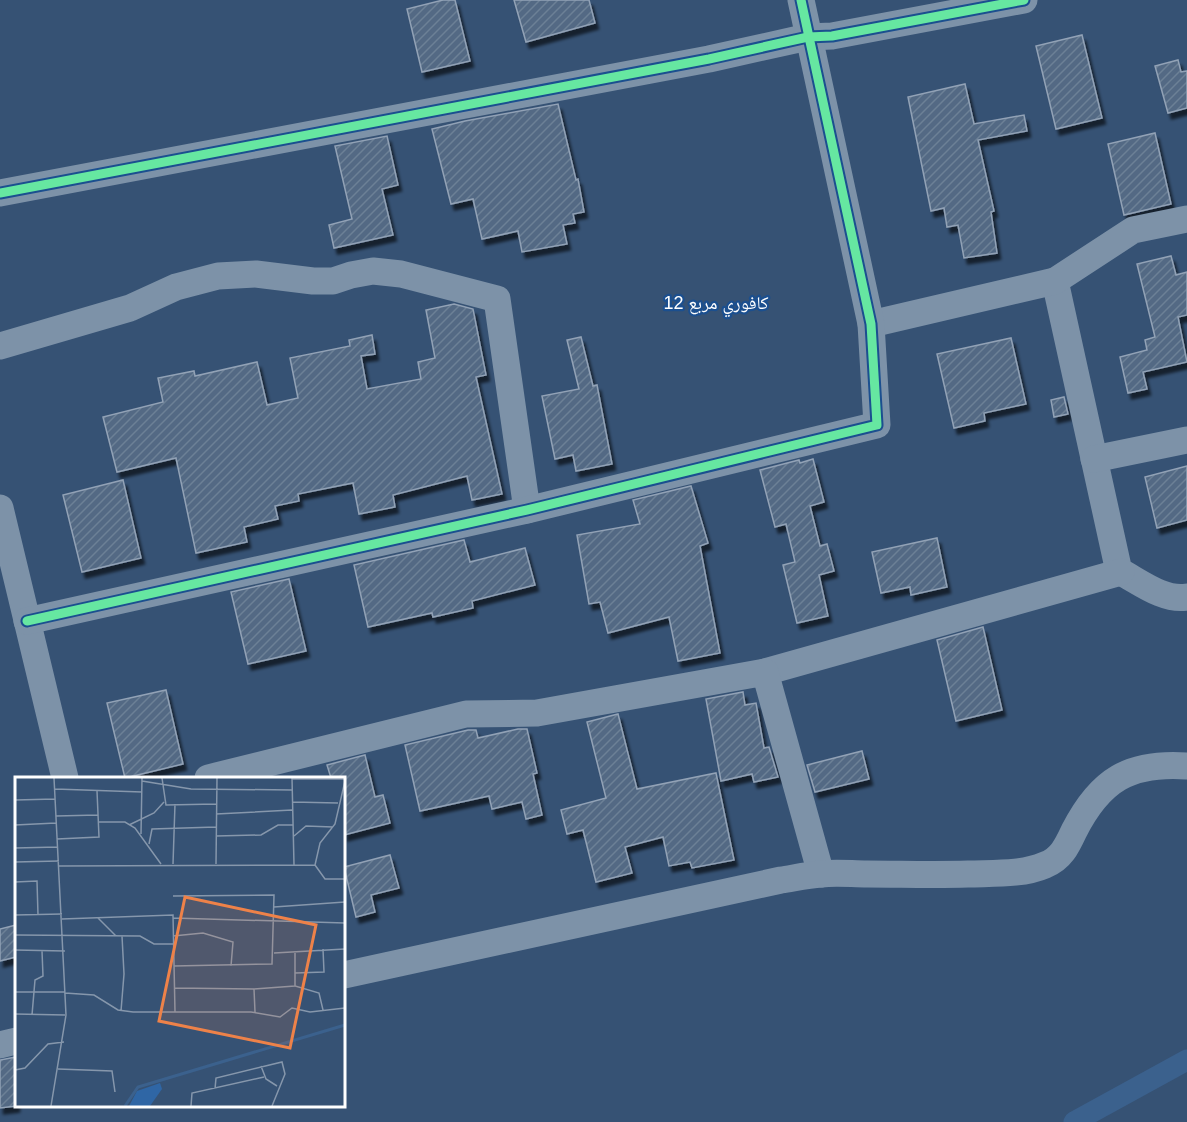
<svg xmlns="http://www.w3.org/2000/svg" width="1187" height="1122" viewBox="0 0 1187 1122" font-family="Helvetica,'Noto Naskh Arabic',sans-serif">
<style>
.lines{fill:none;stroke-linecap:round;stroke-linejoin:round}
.canal{stroke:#3b618d;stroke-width:21}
.building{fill:url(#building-hatch);stroke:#92a2b6;stroke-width:1.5;filter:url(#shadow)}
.minor{stroke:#7d92a8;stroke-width:27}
.cycleway-casing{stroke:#1b4f8f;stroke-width:13}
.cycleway{stroke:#66e7a1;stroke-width:9}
.labels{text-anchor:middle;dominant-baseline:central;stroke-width:4.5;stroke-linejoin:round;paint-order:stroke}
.neighbourhood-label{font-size:18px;fill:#fff;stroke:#1b4f8f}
.inset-river{fill:none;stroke:#3b618d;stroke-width:3}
.inset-road{fill:none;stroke:#8697ac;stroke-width:1.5}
.view{fill:#ee8249;fill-opacity:0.15;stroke:#ee8249;stroke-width:3}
.inset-edge{fill:none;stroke:#fff;stroke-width:3}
</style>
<defs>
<pattern id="building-hatch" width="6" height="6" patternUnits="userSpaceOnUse" patternTransform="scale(1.5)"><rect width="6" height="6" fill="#526984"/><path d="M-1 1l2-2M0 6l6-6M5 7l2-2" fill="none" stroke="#6c8096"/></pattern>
<filter id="shadow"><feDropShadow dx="3.5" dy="6" stdDeviation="1.5" flood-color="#0009"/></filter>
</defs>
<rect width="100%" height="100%" fill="#365274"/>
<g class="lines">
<path class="canal" d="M1074,1122L1187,1060"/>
</g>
<g class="building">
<path d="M443,0H455L470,61L422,72L407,9Z"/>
<path d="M514,0H589L595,23L526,42Z"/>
<path d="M1082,35L1102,118L1056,129L1036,46Z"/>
<path d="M1178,60L1181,72L1187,71V108L1168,113L1155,66Z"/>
<path d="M965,84L974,124L1024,115L1027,131L978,140L994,211L991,212L997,253L964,258L958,225L947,227L944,208L931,211L908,97Z"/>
<path d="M558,104L576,180L578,179L584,212L573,214L575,223L563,225L567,244L522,252L518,231L482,239L473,199L451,204L432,129L465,121Z"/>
<path d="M1155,133L1171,204L1124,215L1108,144Z"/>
<path d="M387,136L398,185L382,189L393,235L334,248L329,225L352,219L335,146Z"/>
<path d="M1171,256L1176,275L1187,272V315L1178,317L1187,362L1143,372L1147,389L1128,393L1120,357L1147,350L1145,340L1155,337L1137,264Z"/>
<path d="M454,304L473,309L486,375L476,377L502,494L472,500L467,476L393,495L395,507L359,514L353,483L298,494L299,501L275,506L278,519L244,527L247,542L196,553L176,458L117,472L103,417L163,402L158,378L194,371L195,376L257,362L267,405L298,398L290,358L350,346L349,340L372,335L375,354L361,356L367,389L421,379L418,362L435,358L426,310Z"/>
<path d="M581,337L593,386L597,385L612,464L576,471L573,455L555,459L542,396L579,389L567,340Z"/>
<path d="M1011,338L1026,404L984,413L985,421L954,428L937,354Z"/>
<path d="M1064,397L1068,414L1054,417L1051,400Z"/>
<path d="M813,459L824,502L810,506L820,546L827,544L834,571L819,575L828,616L797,623L783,565L795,562L786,524L775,527L760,470L799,460L800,463Z"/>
<path d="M1187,466V520L1157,528L1145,477Z"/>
<path d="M123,480L141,558L82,572L63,495Z"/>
<path d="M691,486L708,543L700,546L720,653L678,661L669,617L608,633L600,602L589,604L577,535L640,524L633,500Z"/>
<path d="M937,538L947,587L911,595L910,587L881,593L872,552Z"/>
<path d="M464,540L470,562L525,548L535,585L472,601L473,608L433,617L432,613L368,627L354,565Z"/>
<path d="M289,579L306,651L248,664L231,592Z"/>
<path d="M983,627L1002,710L956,721L937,640Z"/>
<path d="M166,690L183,764L125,778L107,703Z"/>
<path d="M743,692L745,705L756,703L764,748L769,747L778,777L754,782L752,774L721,781L706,699Z"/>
<path d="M618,714L637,789L716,773L734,860L692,868L690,862L669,866L663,837L625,847L632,873L596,882L583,830L567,834L561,810L606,798L587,722Z"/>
<path d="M518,729H527L537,773L533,774L542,815L526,819L522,802L492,809L489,796L420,811L405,745L468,730H476L478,738Z"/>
<path d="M862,751L869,779L815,792L807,765Z"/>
<path d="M365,755L375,797L383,795L390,823L344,835V778H331L327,765Z"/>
<path d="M390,855L399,888L371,895L375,912L356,917L344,867Z"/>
<path d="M16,925V957L0,961V929Z"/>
<path d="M16,1057V1106L0,1108V1060Z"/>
</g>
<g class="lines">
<g class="minor">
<path d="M0,193L709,59L808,37L832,36L1024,0"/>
<path d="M1055,281L1118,567L1121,572C1140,582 1164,601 1187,597"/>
<path d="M871,324L1055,281L1133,230L1187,219"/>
<path d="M0,346L130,308L176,287L218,276L256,274L313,281H333L351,275L373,271L401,274L497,299L527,510"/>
<path d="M1094,459L1187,440"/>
<path d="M0,508L65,778"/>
<path d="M27,621L527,510L877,425L871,324L801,0"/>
<path d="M765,672L1121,572"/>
<path d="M208,778L466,714L537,713L765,672L821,874"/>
<path d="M344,975L781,880C794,878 808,875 821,874C836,872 852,874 867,874C901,874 934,875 968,874C993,873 1022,875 1045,865C1061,859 1067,846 1074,831C1100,780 1129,762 1187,766"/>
<path d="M0,1045L16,1041"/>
</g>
<g class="cycleway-casing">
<g id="cycleway">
<path d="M0,193L709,59L808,37L832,36L1024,0"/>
<path d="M27,621L527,510L877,425L871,324L801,0"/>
</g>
</g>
<use href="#cycleway" class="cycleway"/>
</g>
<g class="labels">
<g class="neighbourhood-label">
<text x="716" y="303">كافوري مربع 12</text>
</g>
</g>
<g transform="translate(15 777)">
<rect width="330" height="330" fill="#365274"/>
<path d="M145,306L147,312L135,329H114L122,314Z" fill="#2f66a5"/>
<path class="inset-river" d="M110,329L123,310L330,248"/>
<path class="inset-road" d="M147,1L151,28L201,27M277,1L279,88M277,2H330M127,4L176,12L277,13M330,4L320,47L305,66L300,88L310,102H330M40,12L127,15M0,23L40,22M277,25L323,26M201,37L277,33M41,39L83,38M83,45H110L120,51L146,87M0,48L41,46M114,48L139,36L149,25M126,57L127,1M201,59L246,58L263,48H278M279,59L291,49L318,50M42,62L84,60L82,14M134,67L137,52L201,50M0,71L43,70M0,85L44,84M158,87L160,27M201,87L202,1M44,89L300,88M0,105L22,104L23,138M158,119L259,118L257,187L159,189M259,130L330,125M0,138L47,137M83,141L101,159M158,141L330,146M47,142L158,138L160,235M0,158L125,159L139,167H158M158,159L188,156L218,165L216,189M0,173L50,174M259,176L330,172M280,176V209L304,216L308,233M280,196L309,195L308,172M159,211L239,212L240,235M239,212L280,209M0,215H50M50,216L79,218L103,233L118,235H236L265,240L277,231L295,235L330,231M106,234L109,197L107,159M0,237L50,238M17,238L20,203L28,199L27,174M246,289L251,302L262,309M43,292L97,294L100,315M0,293L10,291L33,267L49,265M200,312L201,301L267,285L270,297L257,329M36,329L51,238L39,1M176,329L177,316L249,300"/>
<path class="view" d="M170,120L301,148L275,271L144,244Z"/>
<rect width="330" height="330" class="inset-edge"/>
</g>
</svg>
